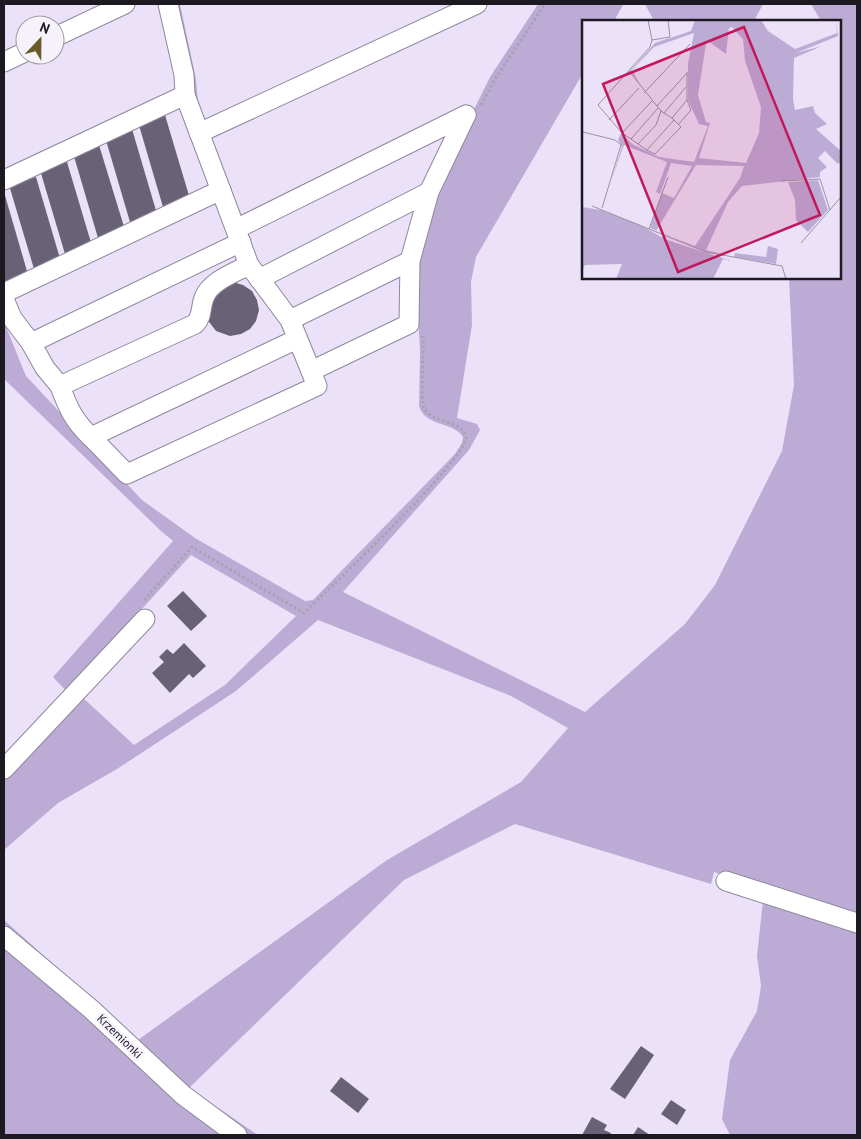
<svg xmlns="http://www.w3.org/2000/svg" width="861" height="1139" viewBox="0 0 861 1139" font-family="'PT Sans',sans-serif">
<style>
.green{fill:#bcacd5}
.building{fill:#696276}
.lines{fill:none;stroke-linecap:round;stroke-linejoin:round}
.minor-casing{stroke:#8e879c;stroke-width:21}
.path{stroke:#a8a1b4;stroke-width:3;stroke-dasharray:2.5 2.5;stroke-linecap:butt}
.minor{stroke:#fff;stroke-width:19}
.labels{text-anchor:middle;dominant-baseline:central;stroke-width:5;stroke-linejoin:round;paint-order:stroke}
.street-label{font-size:12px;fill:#1c1921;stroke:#f6f2fc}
.inset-road{fill:none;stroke:#9892a3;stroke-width:1}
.view{fill:#c2185b;fill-opacity:0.15;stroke:#c2185b;stroke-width:2.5}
.inset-edge{fill:none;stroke:#1c1921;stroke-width:2.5}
</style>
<rect width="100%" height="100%" fill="#ebe2fa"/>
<g class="green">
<path d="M172,4H180L196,79L198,101L193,103Z"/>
<path d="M538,4H627L623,5L614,21H584L583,73L476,257L471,282L472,325L457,418L477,424L480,430L469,450L343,592L585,712L685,624L715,585L782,451L794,385L789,278H840V21H821L811,4H857V917L714,872L711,884L515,824L404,880L189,1088L258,1135H246L186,1092L4,929V920L138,1040L387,860L521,782L568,728L511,696L318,620L236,691L117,769L58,803L4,850V775L80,695L134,745L225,685L296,616L191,555L72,686L70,695L53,677L173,541L161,531L4,379V322L26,376L142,500L195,538L305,601L313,600L455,454L462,443L463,437C453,421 425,427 419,406L420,351L415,263L444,170L490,77Z"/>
<path d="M645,4H763L754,21H654Z"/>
<path d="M763,900L857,932V1135H730L722,1119L730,1060L757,1011L761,986L757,956Z"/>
<path d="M4,943L228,1135H4Z"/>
</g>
<g class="building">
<path d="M165,115L190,199L163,207L138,122Z"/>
<path d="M132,129L157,214L130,222L105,137Z"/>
<path d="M99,145L125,230L98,238L73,153Z"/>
<path d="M67,162L92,246L65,254L40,170Z"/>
<path d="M36,177L61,262L34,269L9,185Z"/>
<path d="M4,192L29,278L4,285Z"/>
<path d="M233,282L243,285L252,291L257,300L259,310L256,321L250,329L241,334L230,336L216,331L206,318L207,297Z"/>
<path d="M183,591L207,616L191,631L167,606Z"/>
<path d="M184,643L206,666L193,678L189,674L170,693L152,673L164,662L159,657L167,649L173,654Z"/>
<path d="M641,1046L654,1055L625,1099L610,1089Z"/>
<path d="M341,1077L369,1099L358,1113L330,1091Z"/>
<path d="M671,1100L686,1110L677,1125L661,1114Z"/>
<path d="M592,1117L607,1125L604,1130L611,1133L610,1135H582Z"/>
<path d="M638,1127L650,1135H633Z"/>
</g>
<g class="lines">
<g class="minor-casing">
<g id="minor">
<path d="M168,4L184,75L185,95L249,265L290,320L317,386L127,474L91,437L297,339"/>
<path d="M55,37L125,4"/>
<path d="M4,62L25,52"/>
<path d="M199,133L477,4"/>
<path d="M4,180L185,95"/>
<path d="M236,229L466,115"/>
<path d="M259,279L429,192"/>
<path d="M4,293L221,190"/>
<path d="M4,299L12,318L31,343"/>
<path d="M290,320L410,261"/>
<path d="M311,371L409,324L410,261L429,192L466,115"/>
<path d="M60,386L45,368L31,343L241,242"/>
<path d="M91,437C74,421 68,408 60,386L195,324C203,316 200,308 204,298C210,281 234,273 249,265"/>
<path d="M4,769L145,619"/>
<path d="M726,881L857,923"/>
<path d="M4,936L91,1009L183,1095L237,1135"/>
</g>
</g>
<g class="path">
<path d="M481,105L495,79L545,4"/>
<path d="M144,600L192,547L304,613C325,592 471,456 466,436C464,422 430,422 424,408C420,399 424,351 423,336"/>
</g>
<use href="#minor" class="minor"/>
</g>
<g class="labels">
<g class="street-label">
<text transform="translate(120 1036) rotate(44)">Krzemionki</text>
</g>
</g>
<g transform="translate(582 20)">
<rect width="259" height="259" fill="#ebe2fa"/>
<path d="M113,0H179L186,11L213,29L255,13L254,0L256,16L214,33L240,26L212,38L211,79L213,90L231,86L233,93L245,104L234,109L259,131V141L256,144L243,131L236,138L245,147L238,152V157L160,166L146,182L124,230L152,237L153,233L184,237L186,226L196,229L194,244L124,232L68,208L80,173L92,178L110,146L89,143L78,174L74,172L85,142L42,125L28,164L40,127L36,120L39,113L50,124L77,137L112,142L126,106L117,104L106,80V44L112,13L72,27L50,50L58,64L48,51L73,23L109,11ZM150,7L161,19L163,41L179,87L177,113L164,143L117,138L128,103L124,102L116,75L124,24L126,21L144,34L147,8ZM114,145L162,146L158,158L113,226L74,211ZM236,160L246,190L226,212L214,200L213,180L206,162ZM0,187L19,190L58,205L85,220L150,241L141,239L131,259H34L40,244L3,245L0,250Z" fill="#bcacd5" fill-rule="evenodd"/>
<path class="inset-road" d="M70,20L88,17L86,0M47,51L79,91L90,98L99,107L73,134L65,130L92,100M62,73L108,24M75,86L105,53M82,93L104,67M90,98L105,80M27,100L57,68M96,105L109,90L105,80V52M1,112L33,120L39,125L20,188M40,113L16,85L68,27L70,20L66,0M49,119L40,113L70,81M56,124L49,119L76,88M65,130L56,124L74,105L79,91M199,161L238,159L248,190M10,186L124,232L200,246L204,259M67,209L86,157M219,223L259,177"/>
<path class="view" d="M162,7L238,195L96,252L21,64Z"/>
<rect width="259" height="259" class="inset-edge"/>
</g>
<rect width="861" height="1139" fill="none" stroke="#1c1921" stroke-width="10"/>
<g transform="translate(40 40) rotate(22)"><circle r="24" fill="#f6f2fc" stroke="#9f9ba4"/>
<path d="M0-4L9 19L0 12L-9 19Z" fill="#695b28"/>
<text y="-8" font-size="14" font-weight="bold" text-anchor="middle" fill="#1c1921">N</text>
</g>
</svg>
